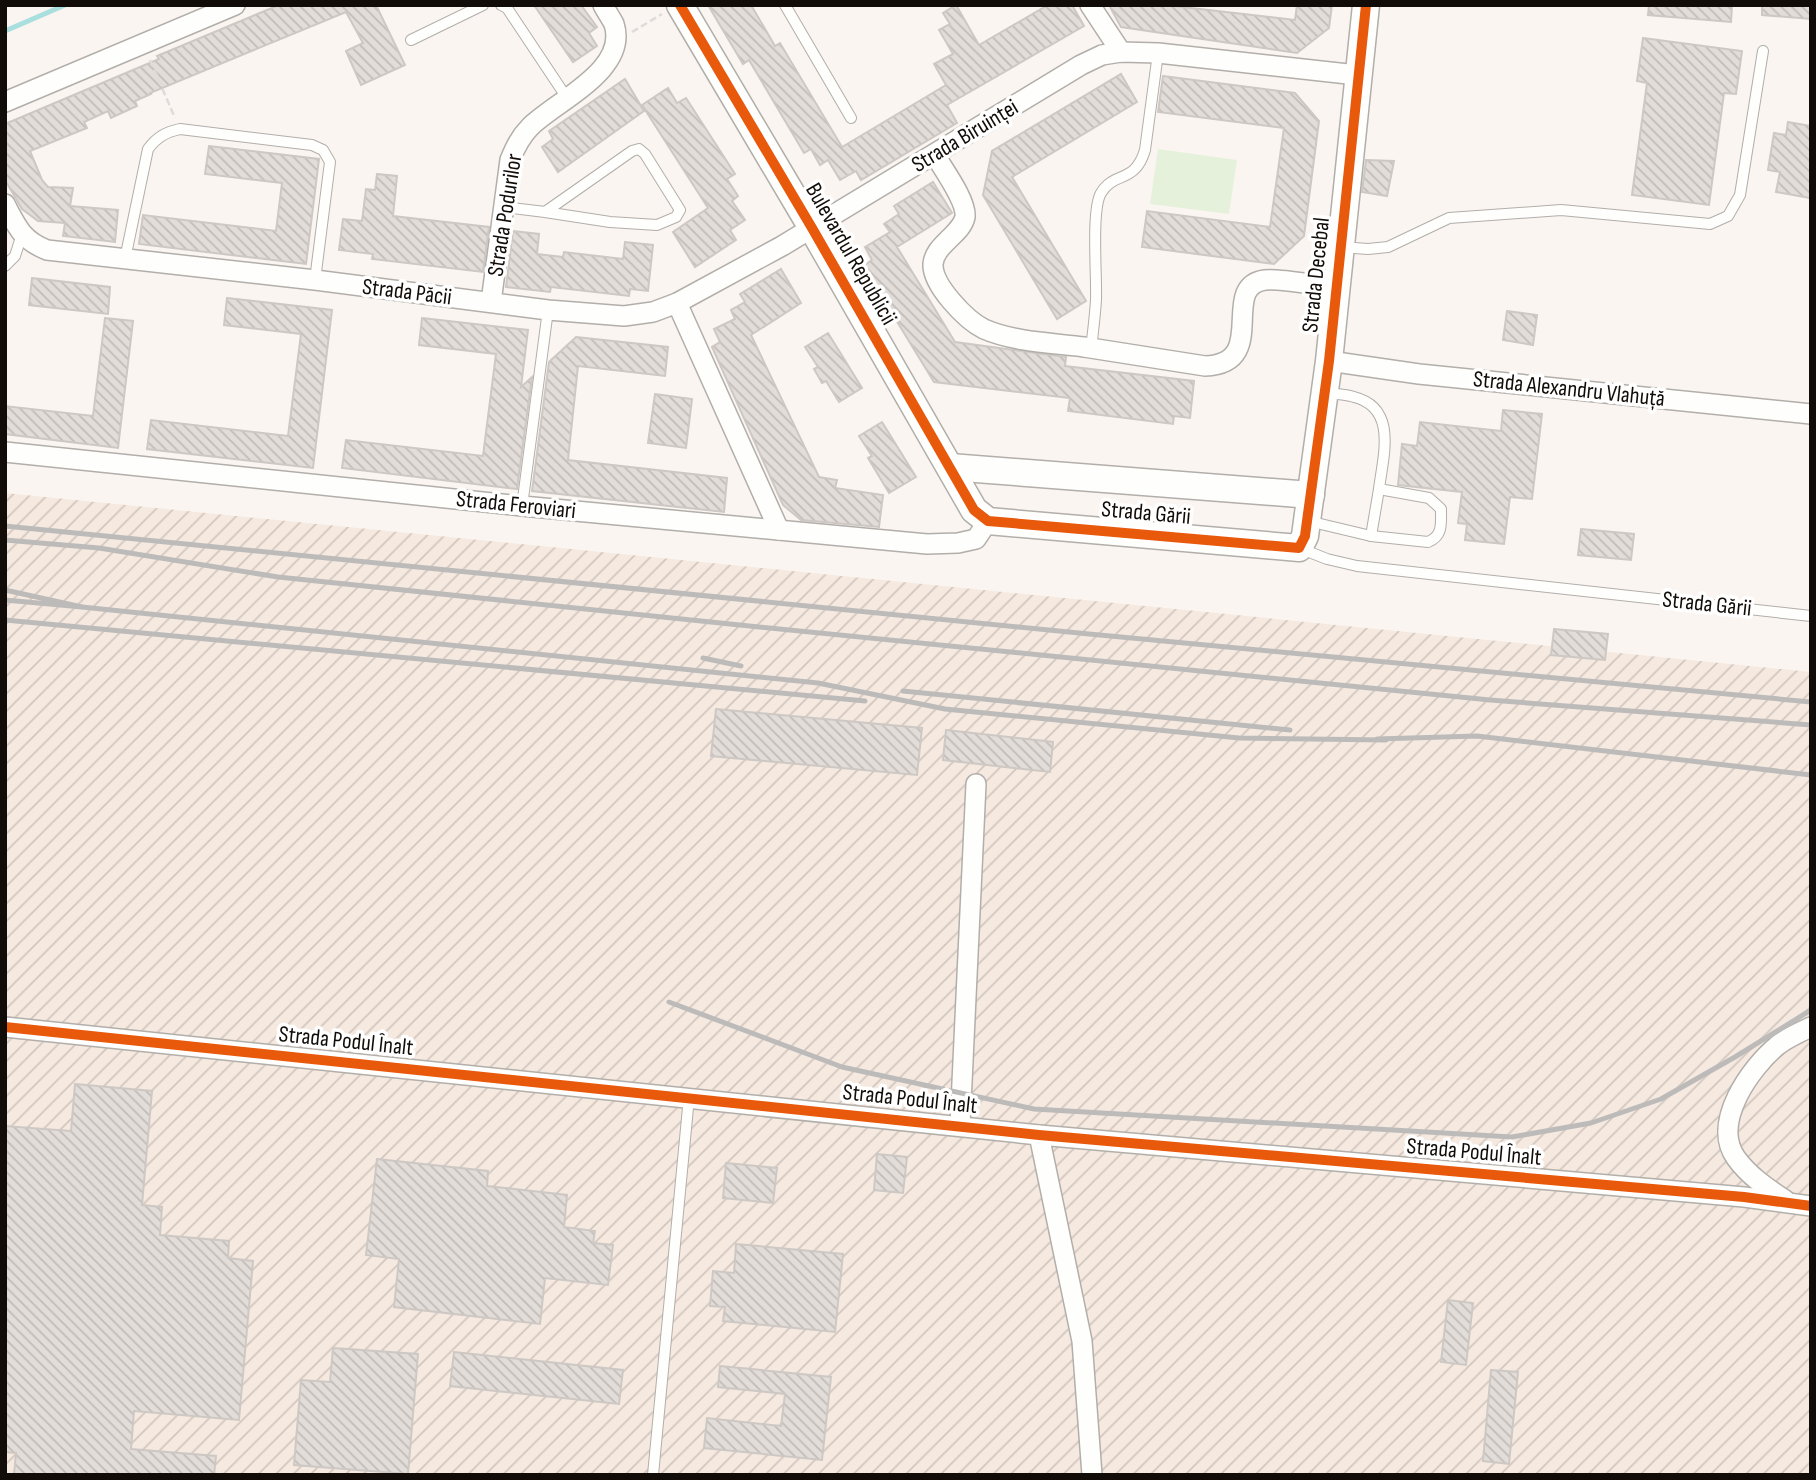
<svg xmlns="http://www.w3.org/2000/svg" width="1816" height="1480" viewBox="0 0 1816 1480" font-family="'Sofia Sans Condensed',sans-serif">
<style>
.industrial{fill:url(#industrial-furrows)}
.green{fill:#e6f1dc}
.lines{fill:none;stroke-linecap:round;stroke-linejoin:round}
.stream{stroke:#a9dfde;stroke-width:5}
.building{fill:url(#building-back-hatch);stroke:#cec8c4;stroke-width:2}
.lane-casing{stroke:#b2aea9;stroke-width:12}
.street-casing{stroke:#b2aea9;stroke-width:22}
.secondary-casing{stroke:#b2aea9;stroke-width:29}
.path{stroke:#dddcda;stroke-width:2.5;stroke-dasharray:7 3.5;stroke-linecap:butt}
.lane{stroke:#fefefd;stroke-width:10}
.street{stroke:#fefefd;stroke-width:19}
.secondary{stroke:#fefefd;stroke-width:26}
.rail{stroke:#bdbbba;stroke-width:5}
.cycleway-casing{stroke:#fff;stroke-width:15}
.cycleway{stroke:#e8590c;stroke-width:10}
.labels{text-anchor:middle;dominant-baseline:central;stroke-width:7;stroke-linejoin:round;paint-order:stroke}
.street-label{font-size:23px;fill:#110c08;stroke:#fff}
</style>
<defs>
<pattern id="industrial-furrows" width="10" height="10" patternUnits="userSpaceOnUse" patternTransform="scale(1.75)"><rect width="10" height="10" fill="#f6e9e0"/><path d="M-1 1l2-2M0 10L10 0M9 11l2-2" fill="none" stroke="#d2c7bf"/></pattern>
<pattern id="building-back-hatch" width="6" height="6" patternUnits="userSpaceOnUse" patternTransform="scale(1.75)"><rect width="6" height="6" fill="#e2ddd8"/><path d="M-1 5l2 2M0 0l6 6M5-1l2 2" fill="none" stroke="#c1bcb8"/></pattern>
</defs>
<rect width="100%" height="100%" fill="#faf5f0"/>
<path class="industrial" d="M5,493L1811,672V1475H5Z"/>
<path class="green" d="M1158,149L1237,160L1229,214L1150,204Z"/>
<g class="lines">
<path class="stream" d="M5,31L65,5"/>
</g>
<g class="building">
<path d="M279,5H376L405,65L361,85L346,51L363,43L346,12L150,93L151,94L135,101L137,106L111,118L108,111L84,122L87,128L30,151L42,180L48,187L73,188L70,206L118,210L115,242L63,236L65,223L38,221L22,209L5,180V124L159,59L157,56Z"/>
<path d="M534,5H581L597,27L589,33L597,46L573,62Z"/>
<path d="M708,5H751L775,46L780,43L842,147L946,85L934,64L953,54L939,30L950,24L943,13L956,5L979,45L1048,5H1072L1084,26L947,105L957,123L861,180L856,171L840,180L828,160L820,165L811,149L804,153L749,60L743,64Z"/>
<path d="M1109,5H1165L1295,20L1297,5H1332L1329,28L1297,53L1121,27Z"/>
<path d="M1649,5H1732L1731,22L1648,15Z"/>
<path d="M1762,5H1811V19L1762,15Z"/>
<path d="M1643,38L1742,51L1736,94L1724,93L1709,205L1632,195L1647,83L1637,81Z"/>
<path d="M1121,74L1137,102L1012,177L1086,301L1057,319L983,195L992,151Z"/>
<path d="M1163,76L1295,93L1319,121L1304,236L1274,264L1142,247L1147,211L1270,227L1284,128L1158,112Z"/>
<path d="M625,79L644,111L558,172L542,147L553,139L549,131Z"/>
<path d="M668,88L677,103L686,98L735,174L727,179L738,196L732,201L745,220L730,230L736,240L695,267L673,232L708,208L642,105Z"/>
<path d="M1788,122L1811,126L1810,198L1776,192L1780,172L1768,170L1774,133L1786,135Z"/>
<path d="M209,146L319,159L306,264L139,244L143,215L276,231L282,183L205,174Z"/>
<path d="M1366,160L1394,161L1387,196L1362,192Z"/>
<path d="M377,174L397,176L393,216L489,227L483,272L372,259L373,254L339,250L343,219L362,221L366,189L375,190Z"/>
<path d="M933,182L952,213L897,247L955,342L1066,357L1065,366L1194,381L1190,418L1174,416L1173,424L1068,411L1070,398L934,382L863,266L872,260L865,247L890,232L884,224L899,214L894,206Z"/>
<path d="M513,231L539,234L537,254L563,257L564,252L623,259L625,242L653,245L648,291L630,289L629,296L551,287L550,292L506,287Z"/>
<path d="M781,269L801,303L751,335L819,477L837,480L835,488L883,495L879,527L801,520L783,505L712,347L720,342L714,329L735,319L731,310L745,302L740,294Z"/>
<path d="M32,278L110,287L108,314L29,305Z"/>
<path d="M227,298L332,310L313,468L147,449L151,420L288,436L301,334L224,325Z"/>
<path d="M1507,311L1537,315L1533,345L1503,340Z"/>
<path d="M105,318L133,321L118,448L5,434V406L93,416Z"/>
<path d="M422,318L528,330L521,387L532,377L517,489L342,468L346,440L483,456L496,354L419,345Z"/>
<path d="M828,333L862,388L839,402L826,381L822,383L814,369L818,367L805,347Z"/>
<path d="M576,337L668,347L665,376L578,366L568,460L727,478L724,512L532,491L549,362Z"/>
<path d="M655,394L692,399L686,448L648,443Z"/>
<path d="M1503,410L1542,414L1532,499L1510,497L1504,544L1465,540L1467,524L1458,523L1462,492L1398,485L1402,444L1417,446L1420,422L1501,431Z"/>
<path d="M882,422L916,477L889,493L868,458L872,456L859,436Z"/>
<path d="M1581,529L1634,534L1631,560L1578,555Z"/>
<path d="M1554,629L1608,634L1605,660L1551,655Z"/>
<path d="M716,709L922,728L917,775L711,756Z"/>
<path d="M946,730L1053,742L1050,772L943,760Z"/>
<path d="M75,1084L152,1091L142,1205L162,1207L160,1235L229,1241L228,1258L253,1261L239,1420L134,1411L131,1449L216,1456L214,1475H14L16,1453L5,1452V1126L71,1131Z"/>
<path d="M877,1154L907,1157L903,1193L874,1190Z"/>
<path d="M377,1159L488,1171L487,1186L567,1195L564,1227L595,1231L593,1243L613,1245L608,1285L545,1278L540,1324L394,1307L399,1259L366,1255Z"/>
<path d="M726,1163L777,1168L773,1203L723,1198Z"/>
<path d="M736,1244L843,1254L835,1332L723,1321L725,1307L710,1306L713,1271L734,1273Z"/>
<path d="M1448,1300L1473,1303L1466,1365L1441,1362Z"/>
<path d="M333,1348L418,1354L408,1474L294,1465L301,1380L330,1382Z"/>
<path d="M454,1352L623,1370L619,1404L450,1386Z"/>
<path d="M720,1366L831,1377L822,1460L704,1448L707,1418L781,1426L785,1394L718,1387Z"/>
<path d="M1491,1370L1518,1372L1509,1464L1483,1461Z"/>
</g>
<g class="lines">
<g class="lane-casing">
<g id="lane">
<path d="M501,5L507,8L567,98"/>
<path d="M785,5L851,118"/>
<path d="M411,40L483,5"/>
<path d="M504,207L545,212L632,151L639,149L645,154L680,210L676,217L657,225L610,222L545,212"/>
<path d="M1341,247L1368,249L1388,247L1449,218L1561,210L1710,224L1728,216L1740,195L1763,51"/>
<path d="M125,259L148,149C157,137 166,132 180,129L312,145L323,150L330,162L315,280"/>
<path d="M5,266L15,256L22,234"/>
<path d="M1091,349C1093,332 1095,316 1096,300C1097,277 1091,210 1101,193C1114,171 1135,184 1145,150L1158,53"/>
<path d="M522,506L548,310"/>
<path d="M1308,521L1371,536L1428,542C1443,536 1441,524 1441,509L1429,498L1379,489C1383,456 1398,408 1354,397C1346,394 1335,394 1326,393"/>
<path d="M1371,536L1379,489"/>
<path d="M1299,548L1327,559L1357,566L1811,616"/>
<path d="M653,1475L689,1097"/>
</g>
</g>
<g class="street-casing">
<g id="street">
<path d="M1090,5L1121,52"/>
<path d="M5,102L235,5"/>
<path d="M935,155C943,169 967,201 965,217C963,226 956,232 950,238C942,246 934,253 933,264C932,285 966,320 984,329C1014,342 1052,343 1084,347C1124,353 1165,360 1205,366C1271,364 1218,286 1265,280C1279,278 1319,286 1336,287"/>
<path d="M5,204C17,227 22,240 47,250L315,280L548,310L624,316L653,312L677,303L782,246L1081,65L1102,55L1121,52L1158,53L1357,75"/>
<path d="M491,302L510,160C515,148 520,137 530,127C556,101 629,70 614,24C611,18 606,11 603,5"/>
<path d="M677,303L779,530"/>
<path d="M1329,361L1419,374L1811,414"/>
<path d="M5,452L522,506L927,544L958,543L976,539L988,521"/>
<path d="M5,1027L1039,1135L1744,1197L1811,1206"/>
<path d="M960,1125L976,784"/>
<path d="M1039,1135L1082,1341L1092,1475"/>
<path d="M1785,1200C1767,1188 1749,1176 1736,1158C1711,1123 1750,1068 1778,1045C1787,1038 1800,1032 1811,1027"/>
</g>
</g>
<g class="secondary-casing">
<g id="secondary">
<path d="M680,5L812,228L974,510L988,521L1299,548L1305,536L1307,521L1329,361L1366,5"/>
<path d="M950,467L1311,495"/>
</g>
</g>
<g class="path">
<path d="M632,32L662,14"/>
<path d="M150,60L175,118"/>
</g>
<use href="#lane" class="lane"/>
<use href="#street" class="street"/>
<use href="#secondary" class="secondary"/>
<g class="rail">
<path d="M5,526L1089,634L1811,702"/>
<path d="M5,540L99,548L278,577L730,624L1490,700L1811,725"/>
<path d="M5,590L82,607L5,600"/>
<path d="M82,607L818,683L945,709L1239,738L1386,740"/>
<path d="M5,620L865,701"/>
<path d="M703,658L741,666"/>
<path d="M903,691L1290,730"/>
<path d="M1377,739L1477,736L1811,775"/>
<path d="M669,1002L842,1067L1034,1109L1512,1137L1591,1123L1661,1099L1735,1057L1811,1010"/>
</g>
<g class="cycleway-casing">
<g id="cycleway">
<path d="M680,5L812,228L974,510L988,521L1299,548L1305,536L1307,521L1329,361L1366,5"/>
<path d="M5,1027L1039,1135L1744,1197L1811,1206"/>
</g>
</g>
<use href="#cycleway" class="cycleway"/>
</g>
<g class="labels">
<g class="street-label">
<text transform="translate(965 136) rotate(-31)">Strada Biruinței</text>
<text transform="translate(505 215) rotate(-81)">Strada Podurilor</text>
<text transform="translate(851 254) rotate(60)">Bulevardul Republicii</text>
<text transform="translate(1316 275) rotate(-84)">Strada Decebal</text>
<text transform="translate(407 292) rotate(7)">Strada Păcii</text>
<text transform="translate(1569 389) rotate(6)">Strada Alexandru Vlahuță</text>
<text transform="translate(516 505) rotate(6)">Strada Feroviari</text>
<text transform="translate(1146 513) rotate(5)">Strada Gării</text>
<text transform="translate(1707 604) rotate(6)">Strada Gării</text>
<text transform="translate(346 1041) rotate(6)">Strada Podul Înalt</text>
<text transform="translate(910 1099) rotate(6)">Strada Podul Înalt</text>
<text transform="translate(1474 1152) rotate(5)">Strada Podul Înalt</text>
</g>
</g>
<rect width="1816" height="1480" fill="none" stroke="#110c08" stroke-width="14"/>
</svg>
